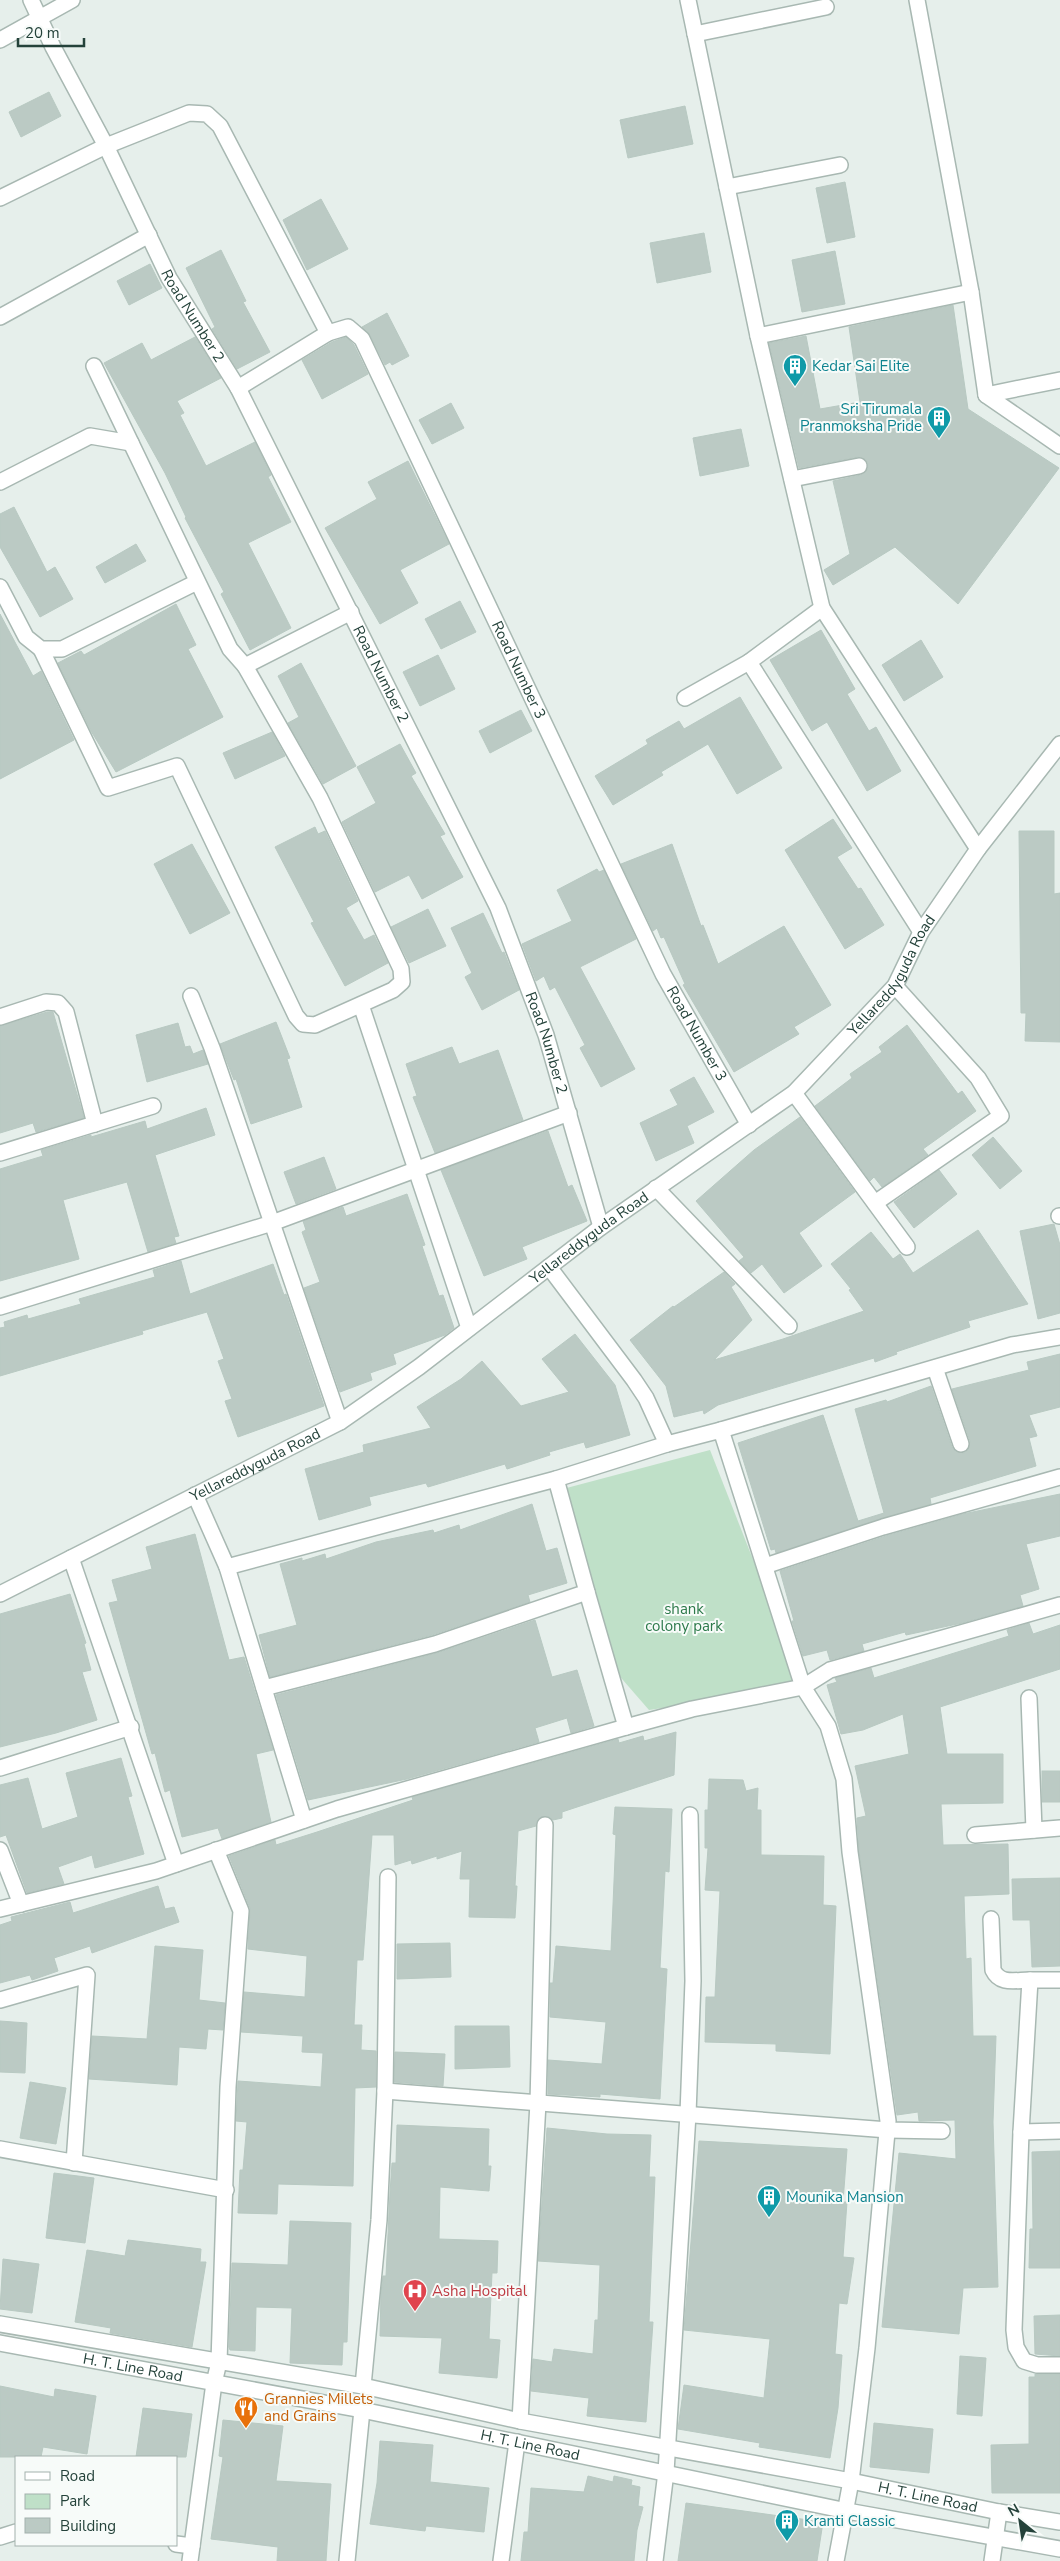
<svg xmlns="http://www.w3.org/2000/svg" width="1060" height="2561" viewBox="0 0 1060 2561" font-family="'Nunito Sans',sans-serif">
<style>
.green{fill:#bfe0c8}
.building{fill:#bbcac4;stroke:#b8c9c2}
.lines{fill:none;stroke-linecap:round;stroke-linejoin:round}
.minor-casing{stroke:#a8b8b2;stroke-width:18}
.minor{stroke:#fff;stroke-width:15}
.labels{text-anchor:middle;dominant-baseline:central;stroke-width:4;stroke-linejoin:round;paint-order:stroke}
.street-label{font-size:15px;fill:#24423a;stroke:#f7fbf9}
.culture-label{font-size:15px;fill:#0d838f;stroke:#f7fbf9;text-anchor:start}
.park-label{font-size:15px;fill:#2d7a4b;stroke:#f7fbf9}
.health-label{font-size:15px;fill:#be3a42;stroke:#f7fbf9;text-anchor:start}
.food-label{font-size:15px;fill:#c56008;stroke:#f7fbf9;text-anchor:start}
</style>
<rect width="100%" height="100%" fill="#e6efeb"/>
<path class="green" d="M710,1450L803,1687L649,1710L609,1664L559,1490Z"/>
<g class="building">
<path d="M49,92L61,116L21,137L9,112Z"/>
<path d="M685,106L693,144L628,158L620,120Z"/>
<path d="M845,182L855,237L827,243L816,188Z"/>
<path d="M321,199L348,249L307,270L283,220Z"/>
<path d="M704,233L711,272L657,283L650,243Z"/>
<path d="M221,250L246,301L243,302L270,352L237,369L212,329L215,327L186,268Z"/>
<path d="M835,251L845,304L802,312L792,260Z"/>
<path d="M150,264L162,288L129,305L117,281Z"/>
<path d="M953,305L968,409L1059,468L958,604L895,547L833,585L824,570L850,554L833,481L861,475L868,469V464L866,460L858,457L799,468L769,343L806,336L820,409L860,402L849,327Z"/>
<path d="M387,313L409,356L392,365L390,362L385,365L370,335L362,327Z"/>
<path d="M195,337L221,378L177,401L184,413L180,415L206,466L255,442L271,475L268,477L291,522L248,543L291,628L250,650L221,594L224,592L185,518L186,517L165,473L104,363L142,343L151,360Z"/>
<path d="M346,337L354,345L368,374L322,399L302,360L332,342Z"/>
<path d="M451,403L464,428L432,444L419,420Z"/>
<path d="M741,429L749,466L700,476L693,438Z"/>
<path d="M408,461L449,544L400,570L418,603L380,624L325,528L377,499L368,482Z"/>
<path d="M14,507L47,572L55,567L73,599L40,617L0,547V514Z"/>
<path d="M136,544L146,561L105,583L96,567Z"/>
<path d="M460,601L476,632L441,649L425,619Z"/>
<path d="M176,604L196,645L188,649L223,717L116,772L91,731L58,663L81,651L84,655Z"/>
<path d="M0,614L33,676L41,671L74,740L0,779Z"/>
<path d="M821,630L855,689L847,694L869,731L876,727L901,771L867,791L827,722L812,731L770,660Z"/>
<path d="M921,640L943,677L904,701L882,665Z"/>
<path d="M438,655L455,689L420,706L403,672Z"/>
<path d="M301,663L356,766L323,784L288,723L299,717L278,676Z"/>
<path d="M740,697L782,768L737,794L708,744L661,772L663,775L613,805L595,776L648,744L646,740L679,721L684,729Z"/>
<path d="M521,710L532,731L490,753L479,731Z"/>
<path d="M272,732L285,756L235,779L223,753Z"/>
<path d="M400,744L416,773L411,776L445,834L440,836L463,877L422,899L409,875L375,892L342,822L376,803L357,767Z"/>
<path d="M833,819L852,848L837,857L858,889L861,888L884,925L845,949L785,850Z"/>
<path d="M315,827L318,834L325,831L358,901L346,908L364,940L374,935L388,963L345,986L311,923L314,922L275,847Z"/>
<path d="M1019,831H1054V894L1060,893V1042L1025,1041L1026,1013H1021Z"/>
<path d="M192,844L230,913L190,934L154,864Z"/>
<path d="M672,844L701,926L703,925L718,964L784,926L831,1005L794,1027L799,1034L734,1072L683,985L685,984L664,937L661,938L657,928L653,931L621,864Z"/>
<path d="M597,869L599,872L604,870L636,939L580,967L635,1069L601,1087L580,1048L585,1045L555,987L550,990L544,976L536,981L522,944L572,921L557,890Z"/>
<path d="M428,909L446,946L409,963L391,927Z"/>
<path d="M483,913L502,953L504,952L519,990L482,1010L465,977L472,973L451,928Z"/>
<path d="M47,1012H53L84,1118L36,1132L33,1123L0,1133V1026Z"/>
<path d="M276,1022L290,1058L287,1059L302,1107L251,1124L236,1079L234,1080L220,1044Z"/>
<path d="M178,1023L185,1047L190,1046L193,1054L203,1050L208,1064L147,1082L136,1035Z"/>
<path d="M907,1025L958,1094L962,1091L976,1111L923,1149L928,1155L882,1187L874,1177L870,1181L815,1106L852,1078L850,1074L882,1052L879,1047Z"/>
<path d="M452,1047L459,1064L498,1050L523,1120L435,1153L413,1097L417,1096L406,1064Z"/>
<path d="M694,1077L714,1112L687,1126L694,1143L656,1161L640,1123L678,1105L670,1090Z"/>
<path d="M206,1108L215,1135L155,1155L179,1236L174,1237L176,1243L148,1252L127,1182L63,1200L79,1259L0,1281V1169L43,1156L41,1150L91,1135V1137L145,1121L147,1129Z"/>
<path d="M800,1117L855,1192L799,1233L822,1266L784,1293L762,1264L751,1273L739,1261L744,1257L696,1201L754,1150Z"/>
<path d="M548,1131L568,1187L572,1185L587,1221L522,1247L527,1259L484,1276L441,1170Z"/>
<path d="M993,1137L1022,1171L1000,1189L972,1155Z"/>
<path d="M324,1157L336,1189L296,1204L284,1172Z"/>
<path d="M939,1170L957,1194L914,1228L894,1202Z"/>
<path d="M407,1194L425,1245L422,1246L439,1296L443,1295L454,1328L445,1335L393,1354L396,1364L370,1373L372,1380L340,1392L304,1288L320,1282L302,1232L306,1230L303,1221L343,1207L346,1216Z"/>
<path d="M1054,1224L1060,1245V1313L1038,1319L1020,1231Z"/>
<path d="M978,1230L1028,1304L968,1321L970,1327L896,1352L897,1354L875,1362L874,1358L744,1397L718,1405L704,1414L703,1410L674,1417L666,1386L630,1340L673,1306L674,1307L724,1272L735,1284L731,1287L752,1320L714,1360L783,1339L864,1311L849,1290L851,1289L831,1264L871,1232L893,1259L900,1254L913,1273Z"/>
<path d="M181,1261L190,1294L273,1264L284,1295L286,1294L324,1406L238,1437L225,1401L232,1399L218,1361L224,1359L207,1312L142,1331L143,1334L0,1376V1328L5,1327L4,1322L27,1315L28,1319L81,1304L79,1299L155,1277L153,1270Z"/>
<path d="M575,1334L615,1385L630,1435L586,1448L584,1442L549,1452L550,1455L507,1469L505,1464L428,1487L426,1483L369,1497L371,1505L319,1520L305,1469L364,1452L363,1445L431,1428L417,1407L461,1379L482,1361L521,1406L569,1392L542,1359Z"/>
<path d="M1060,1354V1407L1029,1415L1037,1436L1029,1438L1036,1466L930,1498L931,1504L776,1553L775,1549L771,1550L738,1443L823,1415L858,1521L884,1513L855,1409L886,1400L887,1402L931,1386L952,1447L955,1451L964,1453L968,1450L970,1441L952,1389L1029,1370L1027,1362Z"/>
<path d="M1060,1494V1536L1026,1544L1039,1589L1020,1595L1023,1606L962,1623L906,1635L905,1632L862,1644L864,1651L830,1660L827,1650L803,1656L792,1621H794L780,1571L886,1536L963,1514Z"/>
<path d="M532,1504L546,1551L557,1548L567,1583L528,1595L530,1602L432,1635L270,1677L259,1635L297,1625L280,1564L302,1558V1561L325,1554L326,1559L376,1542L433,1530L434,1533L459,1525L460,1530Z"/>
<path d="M195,1534L229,1660L244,1657L273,1750L256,1754L271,1822L222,1839L218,1828L182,1837L170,1790L165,1792L155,1753L152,1754L109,1603L118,1601L112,1580L152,1569L146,1547Z"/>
<path d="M70,1594L86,1643L84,1644L91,1670L82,1672L97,1720L56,1733L0,1747V1614Z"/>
<path d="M535,1620L552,1677L577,1670L594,1726L571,1733L567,1718L535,1728L539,1742L407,1779L308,1800L276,1695L437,1653Z"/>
<path d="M1029,1623L1033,1634L1060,1625V1669L940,1707L947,1754H1003V1803L941,1804L943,1845L1008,1844L1009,1894L964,1896L966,1959L971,1958L973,2036H996L993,2122L998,2287L963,2288L959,2334L882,2327L899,2153L956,2159L955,2120L919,2121L918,2112L897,2115L859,1851L857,1818L866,1816L855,1766L909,1754L903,1714L863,1730L841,1734L827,1685L837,1682L835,1678L871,1668L874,1678L1009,1636L1007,1630Z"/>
<path d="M676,1732L674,1775L562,1812V1818L553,1820L549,1817H541L536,1826L518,1831L515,1886H517L515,1918L469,1917L470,1879H460L462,1851L437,1859V1856L412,1864L411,1860L395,1865L394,1835H372L363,1960H357L354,2025H362L361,2050L376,2051V2087L355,2088L353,2186L278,2184L277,2214L238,2213L240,2170H243L247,2122L236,2121L238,2081L321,2087L323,2053L302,2052L303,2036L241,2032L244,1992L305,1997L307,1956L248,1949L250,1908L229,1856L275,1840L276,1845L317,1832L413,1800L412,1797L618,1739L619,1743L643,1736L644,1741Z"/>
<path d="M121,1758L132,1796L128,1797L144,1854L95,1868L92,1855L58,1867L64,1884L27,1893L6,1835L0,1837V1785L28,1778L42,1829L78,1817L66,1773Z"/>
<rect x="1042" y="1771" width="18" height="31"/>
<path d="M709,1779L743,1780L746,1791L758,1788L757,1810H761V1855L824,1856L823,1905L836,1906L830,2054L776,2051V2044L705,2042L706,1997H715L720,1891L705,1890L708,1848H705V1810H708Z"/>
<path d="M615,1807L672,1809L669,1872L665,1871L660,1968L667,1969L660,2099L600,2094V2097L548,2094V2060L602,2064L606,2022L550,2017V1983H553L556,1946L611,1951L616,1835L613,1834Z"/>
<path d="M1060,1878V1966L1032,1967L1030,1920H1013L1012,1879Z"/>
<path d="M158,1886L165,1909L174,1907L179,1922L92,1953L90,1946L54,1958L58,1971L32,1980L30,1975L0,1983V1925L12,1921L11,1917L70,1902L73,1913Z"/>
<path d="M450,1943L451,1977L397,1979V1944Z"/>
<path d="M155,1946L203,1950L199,2000L225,2003L223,2030L208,2029L206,2049L179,2047L177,2085L89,2079L92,2036L147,2039Z"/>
<path d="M0,2021L27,2023L25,2073L0,2072Z"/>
<path d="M455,2026H509L510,2067L455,2069Z"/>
<path d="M395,2052L445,2054L443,2086L394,2082Z"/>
<path d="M30,2082L66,2088L56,2144L20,2138Z"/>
<path d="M397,2125L489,2129L488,2166H491L489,2191L440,2187L439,2239L498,2241L497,2273H492L489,2339L500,2340L497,2378L439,2373L442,2338L380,2336L381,2293L383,2276H386L390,2193L392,2163H396Z"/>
<path d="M547,2128L607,2134L651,2135L649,2177H655L649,2322H653L646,2422L587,2416L589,2398L531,2391L533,2359L552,2362L554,2349L593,2354L595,2320H598L600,2265L538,2261Z"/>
<path d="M699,2141L847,2149L843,2202H847L843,2257L854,2258L847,2304L839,2303L835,2354L842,2355L838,2408L830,2458L759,2447L760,2443L678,2429L684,2385L764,2398L770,2339L684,2330Z"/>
<path d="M1060,2151V2268H1029L1030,2229H1033L1032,2152Z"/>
<path d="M54,2173L94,2178L85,2243L46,2238Z"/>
<path d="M290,2221L351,2223L347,2342H343L342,2365L290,2363L292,2308L256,2307L255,2351L230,2350L229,2347L232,2263L288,2265Z"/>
<path d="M128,2240L201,2249L200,2262H206L192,2347L110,2333L111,2328L75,2322L87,2250L125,2256Z"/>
<path d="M3,2259L39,2264L32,2313L0,2309Z"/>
<path d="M1060,2315V2356L1035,2354L1034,2316Z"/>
<path d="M960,2356L986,2358L982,2416L957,2414Z"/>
<path d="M1035,2374H1060V2493H992L991,2445L1029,2444V2377H1035Z"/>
<path d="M0,2386L54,2397L55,2389L96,2396L87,2454L43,2447L41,2457H0Z"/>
<path d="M143,2408L192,2414L186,2457H136Z"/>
<path d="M223,2420L283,2426L276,2481L331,2484L326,2561H277L278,2547L211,2539L223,2457L219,2456Z"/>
<path d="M874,2423L933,2429L929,2473L870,2467Z"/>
<path d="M380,2441L433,2445L430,2482L489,2488L484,2532L426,2526L425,2531L370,2524L377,2483Z"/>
<path d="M588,2476L613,2482L614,2476L632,2480L631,2485L640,2487L638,2506L643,2507L637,2530L634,2561H521L524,2532H528L531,2488L584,2492Z"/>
<path d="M686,2503L823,2522L817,2561H678Z"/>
</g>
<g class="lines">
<g class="minor-casing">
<g id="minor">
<path id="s1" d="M31,0L53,47L106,146L169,278L238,388L498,908L546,1035L601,1227"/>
<path d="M688,0L758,336L822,608L978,849"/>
<path d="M917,0L971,292L986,395L1060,446"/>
<path d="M695,34L826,7"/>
<path d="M0,40L72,0"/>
<path d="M727,187L840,165"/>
<path d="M0,198L106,146L189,113L207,114L220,126L328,333"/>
<path d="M0,317L149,235"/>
<path d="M758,336L971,292"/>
<path d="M94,366L230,649L245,666L351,612"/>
<path id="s2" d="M238,388L328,333L348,327L362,339L663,974L749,1125"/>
<path d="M986,395L1060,380"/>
<path d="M792,479L859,466"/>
<path d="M0,482L90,436L131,443"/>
<path d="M0,587L26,637L41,649H62L197,582"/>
<path d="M41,649L108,788L177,766L296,1016L303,1024L315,1025L393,990L402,982L401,969L320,798L245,666"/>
<path d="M749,662L822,608"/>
<path d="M685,698L749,662L921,932"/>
<path d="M361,1005L469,1328"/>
<path d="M0,1017L46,1002L58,1003L66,1012L95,1124"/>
<path d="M794,1093L907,1247"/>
<path d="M0,1153L153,1106"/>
<path d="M656,1188L789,1326"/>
<path d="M875,1203L1001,1116L978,1078L895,986"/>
<path d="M1059,1216H1060"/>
<path d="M549,1267L634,1380L646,1398L667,1444L721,1430L803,1687L828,1726L844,1779L850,1852L888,2121L867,2348L851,2481L836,2561"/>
<path d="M0,1307L272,1223L212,1048L191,996"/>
<path d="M935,1368L961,1444"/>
<path d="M340,1422L272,1223L569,1113"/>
<path d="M721,1430L1012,1345L1060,1337"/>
<path d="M556,1479L667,1444"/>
<path d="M195,1495L227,1567L304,1820"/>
<path d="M71,1558L176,1864"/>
<path d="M765,1566L883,1527L1060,1477"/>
<path d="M227,1567L556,1479L587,1592L435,1644L264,1688"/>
<path d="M587,1592L626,1727"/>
<path id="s3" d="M0,1594L340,1422L419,1367L601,1227L794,1093L895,986L921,932L978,849L1060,744"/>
<path d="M1029,1698L1034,1830"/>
<path d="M0,1768L131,1727"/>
<path d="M975,1835L1060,1828"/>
<path d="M0,1850L21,1904"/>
<path d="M0,1909L156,1871L337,1809L626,1727L692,1709L803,1687L830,1670L1060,1605"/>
<path d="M991,1919L993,1970C1000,1985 1015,1980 1030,1980L1021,2132L1060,2131"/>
<path d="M1030,1980H1060"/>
<path d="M0,2000L87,1975L74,2163"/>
<path d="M385,2091L888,2130L942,2131"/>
<path d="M1021,2132L1014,2330L1016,2347L1024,2361L1037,2365H1060"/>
<path d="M0,2149L226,2190"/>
<path id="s4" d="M0,2324L363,2386L520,2421L851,2481L999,2512L1060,2522"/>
<path id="s5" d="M0,2343L362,2410L847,2511L1060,2549"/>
<path d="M363,2386L379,2220L385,2091L388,1877"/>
<path d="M520,2421L538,2103L545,1825"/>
<path d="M0,2537L16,2532"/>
<path d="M176,2544L192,2546"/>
<path d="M190,2561L214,2383L219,2362L228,2087L241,1911L216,1850"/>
<path d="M347,2561L362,2410"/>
<path d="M501,2561L517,2442"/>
<path d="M655,2561L666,2472L688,2114L693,1981L690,1815"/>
<path d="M992,2561L999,2512"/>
</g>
</g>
<use href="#minor" class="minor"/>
</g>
<defs>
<g id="building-pin" transform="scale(1.25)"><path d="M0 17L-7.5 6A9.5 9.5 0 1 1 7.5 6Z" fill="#0f9aa8" stroke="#f7fbf9"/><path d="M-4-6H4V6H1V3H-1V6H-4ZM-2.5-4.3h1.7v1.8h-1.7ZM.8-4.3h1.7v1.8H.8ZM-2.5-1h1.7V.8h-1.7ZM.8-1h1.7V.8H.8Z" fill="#fff"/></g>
<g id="hospital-pin" transform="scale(1.25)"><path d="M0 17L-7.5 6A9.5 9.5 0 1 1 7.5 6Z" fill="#e0444e" stroke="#f7fbf9"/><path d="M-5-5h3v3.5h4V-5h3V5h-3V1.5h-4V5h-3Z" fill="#fff"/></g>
<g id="restaurant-pin" transform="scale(1.25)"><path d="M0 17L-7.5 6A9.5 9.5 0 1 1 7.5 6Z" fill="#e8710a" stroke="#f7fbf9"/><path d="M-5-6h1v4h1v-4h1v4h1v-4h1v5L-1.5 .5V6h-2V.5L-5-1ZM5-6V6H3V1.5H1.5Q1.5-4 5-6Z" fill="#fff"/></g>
</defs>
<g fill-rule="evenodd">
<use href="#building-pin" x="795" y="366"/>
<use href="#building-pin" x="939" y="418"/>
<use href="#building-pin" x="769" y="2197"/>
<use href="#hospital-pin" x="415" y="2291"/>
<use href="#restaurant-pin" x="246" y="2408"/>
<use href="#building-pin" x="787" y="2521"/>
</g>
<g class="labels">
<g class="street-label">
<text stroke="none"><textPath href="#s1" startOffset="355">Road Number 2</textPath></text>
<text stroke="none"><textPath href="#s2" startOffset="511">Road Number 3</textPath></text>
<text stroke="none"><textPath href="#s1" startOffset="760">Road Number 2</textPath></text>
<text stroke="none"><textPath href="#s3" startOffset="1096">Yellareddyguda Road</textPath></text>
<text stroke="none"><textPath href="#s2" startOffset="916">Road Number 3</textPath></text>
<text stroke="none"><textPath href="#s1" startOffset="1165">Road Number 2</textPath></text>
<text stroke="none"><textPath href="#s3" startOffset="691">Yellareddyguda Road</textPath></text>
<text stroke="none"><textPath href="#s3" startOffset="286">Yellareddyguda Road</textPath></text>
<text stroke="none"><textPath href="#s5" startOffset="135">H. T. Line Road</textPath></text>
<text stroke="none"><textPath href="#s5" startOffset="540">H. T. Line Road</textPath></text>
<text stroke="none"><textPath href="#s4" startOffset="944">H. T. Line Road</textPath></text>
</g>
<g class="culture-label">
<text x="812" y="366">Kedar Sai Elite</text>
<text x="922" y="409" text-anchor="end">Sri Tirumala<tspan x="922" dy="17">Pranmoksha Pride</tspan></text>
<text x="786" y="2197">Mounika Mansion</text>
<text x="804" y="2521">Kranti Classic</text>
</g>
<g class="park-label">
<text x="684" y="1609">shank<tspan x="684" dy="17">colony park</tspan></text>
</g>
<g class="health-label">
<text x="432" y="2291">Asha Hospital</text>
</g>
<g class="food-label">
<text x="264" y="2399">Grannies Millets<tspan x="264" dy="17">and Grains</tspan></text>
</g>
</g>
<rect x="15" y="2456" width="162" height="90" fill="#f7fbf9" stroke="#a3b1ad"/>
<rect x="25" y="2472" width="25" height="8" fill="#ffffff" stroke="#a3b1ad"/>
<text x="60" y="2481" font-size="15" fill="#24423a">Road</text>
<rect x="25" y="2494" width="25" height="15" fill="#bfe0c8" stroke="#a3b1ad"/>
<text x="60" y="2506" font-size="15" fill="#24423a">Park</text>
<rect x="25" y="2518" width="25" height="15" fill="#bbcac4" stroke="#a3b1ad"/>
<text x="60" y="2531" font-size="15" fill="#24423a">Building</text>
<g transform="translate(1020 2521) rotate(330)" stroke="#f7fbf9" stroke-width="4" paint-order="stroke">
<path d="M0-4L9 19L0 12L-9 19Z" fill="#24423a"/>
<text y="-8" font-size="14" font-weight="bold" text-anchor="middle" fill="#24423a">N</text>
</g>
<path d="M18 38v8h66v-8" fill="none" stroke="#24423a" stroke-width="2.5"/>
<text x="25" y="38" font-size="15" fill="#24423a" stroke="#f7fbf9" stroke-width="4" paint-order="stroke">20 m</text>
</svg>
